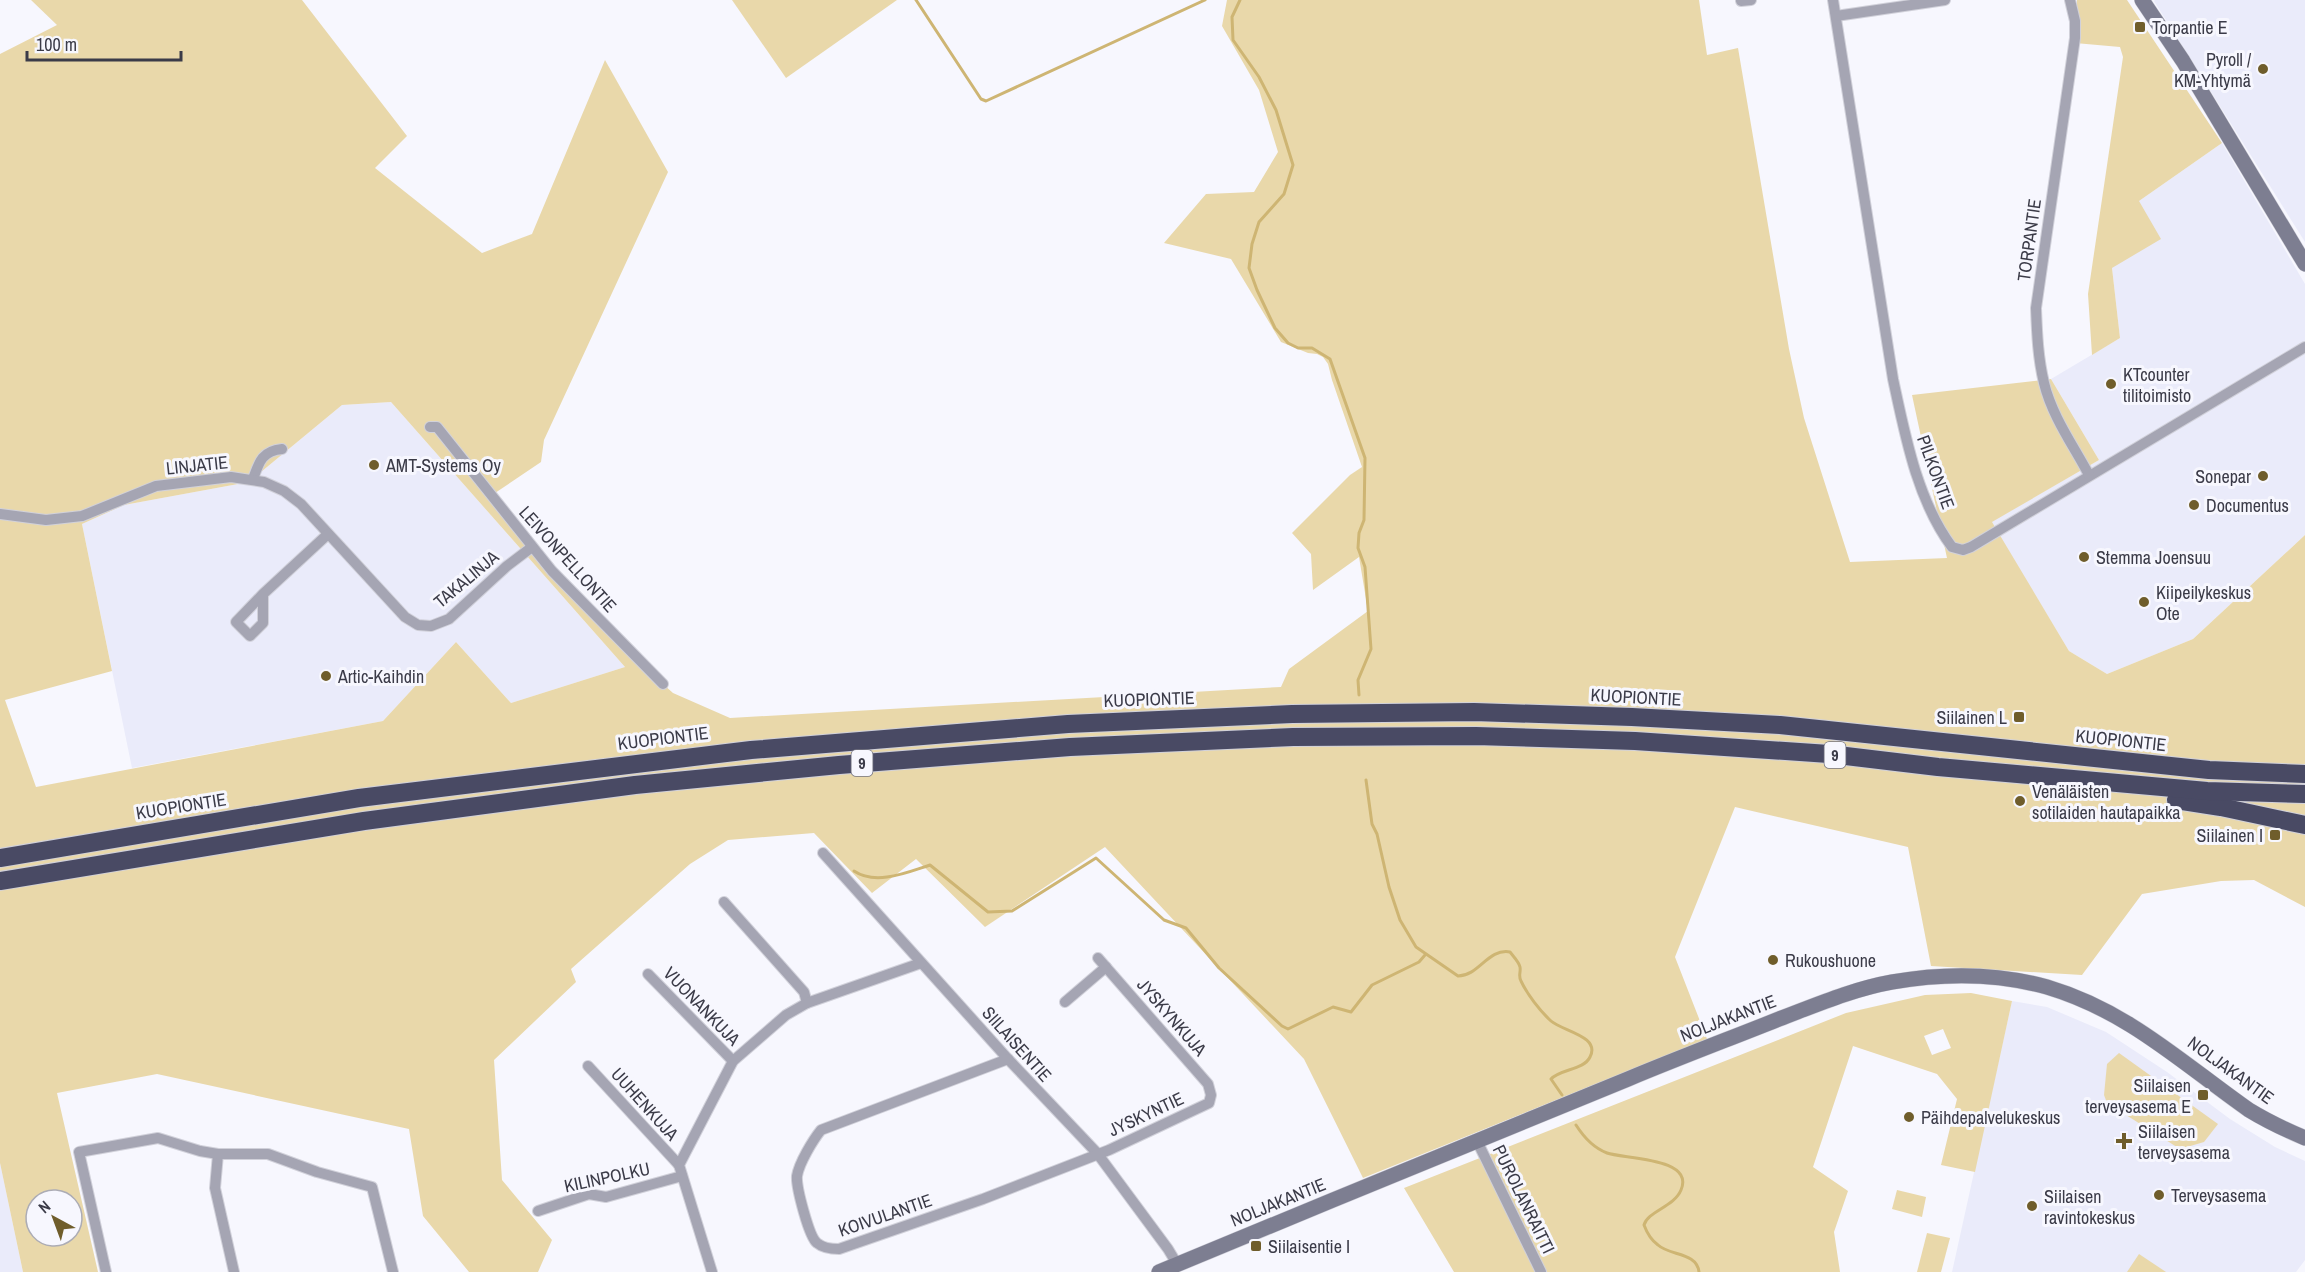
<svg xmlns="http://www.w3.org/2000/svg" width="2305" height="1272" viewBox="0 0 2305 1272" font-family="'Archivo Narrow',sans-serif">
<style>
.built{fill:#eaebfa}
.green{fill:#e9d8aa;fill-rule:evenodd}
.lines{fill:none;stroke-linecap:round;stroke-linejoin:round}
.stream{stroke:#ceb573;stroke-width:3}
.minor-casing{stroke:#d1d1da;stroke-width:12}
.secondary-casing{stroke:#d1d1da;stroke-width:16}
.motorway-casing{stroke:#d1d1da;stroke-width:20}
.minor{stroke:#a5a5b3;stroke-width:10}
.secondary{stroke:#7d7e91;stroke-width:15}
.motorway{stroke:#494a64;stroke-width:18}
.poi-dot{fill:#6f5d2b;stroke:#f7f7fe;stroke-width:2}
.labels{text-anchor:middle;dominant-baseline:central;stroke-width:6;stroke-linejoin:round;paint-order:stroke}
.shield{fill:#f7f7fe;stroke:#73737f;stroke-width:1.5}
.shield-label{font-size:16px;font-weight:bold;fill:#3b3b48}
.poi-label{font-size:18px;fill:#3b3b48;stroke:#f7f7fe;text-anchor:start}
.street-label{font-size:18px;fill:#3b3b48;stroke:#f7f7fe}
</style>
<rect width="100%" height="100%" fill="#f7f7fe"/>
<g class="built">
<path d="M2155,0H2305V242L2154,1Z"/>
<path d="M2222,143L2305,284V535L2193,639L2107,674L2069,651L1991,522L2099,460L2051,379L2120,338L2112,268L2139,201Z"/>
<path d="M391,402L625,667L511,703L456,642L383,721L132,768L82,524L124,505L249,482L342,405Z"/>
<path d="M2012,1001L2047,1007L2106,1032L2167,1072L2230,1119L2275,1147L2305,1161V1260L2296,1272H1952Z"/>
<path d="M0,1163L23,1272H0Z"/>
</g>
<g class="green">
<path d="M31,0H302L407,136L375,168L482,253L532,234L605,60L668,172L544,440L541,462L492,495L532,547L663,684L673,693L730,718L1281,687L1289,669L1368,611L1359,557L1313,590L1311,554L1292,533L1350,475L1362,467L1332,380L1328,364L1323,357L1317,354L1308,353L1281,342L1231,259L1164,243L1206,194L1254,192L1278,152L1259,90L1222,26L1227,0H1699L1707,55L1738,48L1789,349L1804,418L1850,562L1947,558L1912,395L2051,379L2099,460L1992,522L2069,651L2107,674L2193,639L2305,535V907L2254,880L2221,881L2142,894L2082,975L1931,966L1908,847L1735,807L1675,957L1707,1039L1363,1178L1304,1059L1105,847L985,927L916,859L872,893L814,833L728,840L690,864L571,969L576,982L494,1060L502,1180L552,1240L538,1272H469L423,1216L409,1129L157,1074L57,1093L98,1272H23L0,1163V54L57,25ZM391,402L625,667L511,703L456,642L383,721L36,787L5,700L112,671L82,524L124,505L249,482L342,405ZM36,1200H72V1236H36Z"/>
<path d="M732,0H897L786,78Z"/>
<path d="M2077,0H2127L2222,143L2139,201L2161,239L2112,268L2120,338L2092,355L2088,294L2123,57L2120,47L2075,43Z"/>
<path d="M1971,993L2012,1001L1975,1172L1941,1165L1957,1099L1937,1074L1853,1046L1813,1167L1848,1191L1834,1232L1840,1272H1454L1404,1188L1846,1013L1925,995ZM1943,1029L1951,1048L1932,1055L1924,1036Z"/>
<path d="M2119,1053L2218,1124L2204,1142L2180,1149L2107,1103L2104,1095L2107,1064Z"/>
<path d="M1897,1190L1926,1197L1922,1217L1892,1209Z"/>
<path d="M1927,1233L1950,1238L1941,1272H1917Z"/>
<path d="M2139,1254L2166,1272H2127Z"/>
</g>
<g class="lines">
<g class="stream">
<path d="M916,0L981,99L986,101L1205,0"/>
<path d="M1240,0L1232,17L1233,40L1259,77L1276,110L1293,165L1284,194L1259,222L1252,244L1249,268L1257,290L1275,328L1288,343L1298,348H1312L1330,359L1365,458L1364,520L1359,533L1358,548L1365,567L1371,649L1358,680L1359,695"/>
<path d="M1366,780L1372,824L1377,834L1389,887L1400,920L1416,947L1458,976C1479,976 1488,948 1510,952C1513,956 1519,962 1520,967C1521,972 1518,976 1521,981C1527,994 1540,1011 1551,1021C1562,1031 1601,1036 1590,1057C1584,1070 1560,1069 1551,1079L1562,1095"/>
<path d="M854,871C876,886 908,872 930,865L988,912L1012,911L1096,858L1164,920L1186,928L1219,968L1282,1026L1288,1029L1333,1007L1351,1012L1372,985L1419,962L1425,955"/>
<path d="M1576,1125C1583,1136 1594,1148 1607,1153C1623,1159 1695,1157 1681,1190C1674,1207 1648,1211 1644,1225C1647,1233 1651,1240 1658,1245C1670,1256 1697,1252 1699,1272"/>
</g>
<g class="minor-casing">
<g id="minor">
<path d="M1833,0L1893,379C1905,435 1917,500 1952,547L1963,550L1971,547L2305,347"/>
<path d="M2070,0L2075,21V38L2036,308C2037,334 2038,358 2044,383C2052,416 2073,445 2089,475"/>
<path d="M1741,1L1751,0"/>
<path d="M1836,16L1945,0"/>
<path d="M430,427H437L552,571L663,684"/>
<path d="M253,479C259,462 262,451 282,449"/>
<path d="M0,514L46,520L82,516L156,486L231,477L264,482L284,491L301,504L405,617L418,625L431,626L449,619L507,566L532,547"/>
<path d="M263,594V623L250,636L236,622L263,594L328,534"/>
<path d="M823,853L1008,1059L1097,1153L1168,1249L1177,1264"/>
<path d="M724,902L804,992L807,1003"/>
<path d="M648,974L733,1061"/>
<path d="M1065,1002L1106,967"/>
<path d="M1008,1059L821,1130C813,1140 799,1163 797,1176C796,1187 809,1237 817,1243C823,1248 832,1249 839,1249L983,1199L1109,1150L1209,1103L1211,1095L1208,1084L1098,958"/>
<path d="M588,1066L679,1165"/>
<path d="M1477,1141L1541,1272"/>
<path d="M218,1154L215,1188L234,1272"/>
<path d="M538,1211L589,1194L606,1197L682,1176"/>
<path d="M106,1272L79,1152L158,1138L200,1151L218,1154H268L317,1172L372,1187L393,1272"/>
<path d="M712,1272L679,1165L733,1061L786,1015L807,1003L921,963"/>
</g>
</g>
<g class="secondary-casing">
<g id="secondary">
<path d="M2142,0L2183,61L2305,264"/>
<path d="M1159,1272C1315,1207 1472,1143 1628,1079C1678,1058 1729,1039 1779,1019C1816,1005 1853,989 1892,982C1943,973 1997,973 2047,987C2128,1011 2182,1063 2249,1110C2267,1121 2286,1130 2305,1138"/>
</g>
</g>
<g class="motorway-casing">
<g id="motorway">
<path d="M2176,800L2221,807L2305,825"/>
<path d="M0,858L359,798L751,750L1068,724L1292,714L1474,712L1632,717L1780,725L2209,770L2305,774"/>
<path d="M0,881L364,821L635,785L839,765L1070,747L1293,737L1476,736L1635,741L1829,754L1938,767L2207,791L2305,794"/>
</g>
</g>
<use href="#minor" class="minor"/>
<use href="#secondary" class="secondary"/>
<use href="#motorway" class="motorway"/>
</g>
<g class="poi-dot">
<rect x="2134" y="21" width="12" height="12" rx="3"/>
<circle cx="2263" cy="69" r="6"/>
<circle cx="2111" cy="384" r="6"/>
<circle cx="374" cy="465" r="6"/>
<circle cx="2263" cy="476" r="6"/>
<circle cx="2194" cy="505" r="6"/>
<circle cx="2084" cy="557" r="6"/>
<circle cx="2144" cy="602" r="6"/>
<circle cx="326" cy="676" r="6"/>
<rect x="2013" y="711" width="12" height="12" rx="3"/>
<circle cx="2020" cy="801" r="6"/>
<rect x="2269" y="829" width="12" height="12" rx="3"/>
<circle cx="1773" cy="960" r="6"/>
<rect x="2197" y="1089" width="12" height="12" rx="3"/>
<circle cx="1909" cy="1117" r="6"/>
<path d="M2121 1132h6v6h6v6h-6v6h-6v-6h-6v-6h6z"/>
<circle cx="2159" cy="1195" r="6"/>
<circle cx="2032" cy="1206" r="6"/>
<rect x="1250" y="1240" width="12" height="12" rx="3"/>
</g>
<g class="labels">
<g class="shield">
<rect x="1824.5" y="742" width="21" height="26" rx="4.5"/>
<rect x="851.5" y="750" width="21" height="26" rx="4.5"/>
</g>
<g class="shield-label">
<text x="1835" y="755">9</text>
<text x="862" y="763">9</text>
</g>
<g class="poi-label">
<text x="2152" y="27">Torpantie E</text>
<text x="2251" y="59" text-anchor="end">Pyroll /<tspan x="2251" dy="21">KM-Yhtymä</tspan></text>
<text x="2123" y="374">KTcounter<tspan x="2123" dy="21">tilitoimisto</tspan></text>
<text x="386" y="465">AMT-Systems Oy</text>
<text x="2251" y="476" text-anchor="end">Sonepar</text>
<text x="2206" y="505">Documentus</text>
<text x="2096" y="557">Stemma Joensuu</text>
<text x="2156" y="592">Kiipeilykeskus<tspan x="2156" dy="21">Ote</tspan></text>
<text x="338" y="676">Artic-Kaihdin</text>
<text x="2007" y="717" text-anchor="end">Siilainen L</text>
<text x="2032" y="791">Venäläisten<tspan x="2032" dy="21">sotilaiden hautapaikka</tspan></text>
<text x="2263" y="835" text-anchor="end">Siilainen I</text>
<text x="1785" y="960">Rukoushuone</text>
<text x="2191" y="1085" text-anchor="end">Siilaisen<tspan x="2191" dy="21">terveysasema E</tspan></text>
<text x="1921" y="1117">Päihdepalvelukeskus</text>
<text x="2138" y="1131">Siilaisen<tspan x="2138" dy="21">terveysasema</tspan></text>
<text x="2171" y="1195">Terveysasema</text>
<text x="2044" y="1196">Siilaisen<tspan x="2044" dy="21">ravintokeskus</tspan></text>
<text x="1268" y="1246">Siilaisentie I</text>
</g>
<g class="street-label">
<text transform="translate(2029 240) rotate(-82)">TORPANTIE</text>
<text transform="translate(197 465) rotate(-6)">LINJATIE</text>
<text transform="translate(1936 472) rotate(70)">PILKONTIE</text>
<text transform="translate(568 559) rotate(48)">LEIVONPELLONTIE</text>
<text transform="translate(466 579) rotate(-40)">TAKALINJA</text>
<text transform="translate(1636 697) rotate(3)">KUOPIONTIE</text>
<text transform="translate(1149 699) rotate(-2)">KUOPIONTIE</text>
<text transform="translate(663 738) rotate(-7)">KUOPIONTIE</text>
<text transform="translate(2121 740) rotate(6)">KUOPIONTIE</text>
<text transform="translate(181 806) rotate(-9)">KUOPIONTIE</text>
<text transform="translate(702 1006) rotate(46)">VUONANKUJA</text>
<text transform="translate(1172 1017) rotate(49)">JYSKYNKUJA</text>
<text transform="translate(1728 1018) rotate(-21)">NOLJAKANTIE</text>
<text transform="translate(1017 1044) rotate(48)">SIILAISENTIE</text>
<text transform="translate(2231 1070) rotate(36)">NOLJAKANTIE</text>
<text transform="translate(645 1104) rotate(48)">UUHENKUJA</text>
<text transform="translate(1146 1114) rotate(-25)">JYSKYNTIE</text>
<text transform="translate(607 1177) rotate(-12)">KILINPOLKU</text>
<text transform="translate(1524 1199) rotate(64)">PUROLANRAITTI</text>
<text transform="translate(1278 1202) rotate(-22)">NOLJAKANTIE</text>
<text transform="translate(885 1215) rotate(-19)">KOIVULANTIE</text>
</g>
</g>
<g transform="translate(54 1218) rotate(319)"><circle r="28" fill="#f7f7fe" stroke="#acacb5" stroke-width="1.5"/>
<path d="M0-4.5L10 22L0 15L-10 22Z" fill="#6f5d2b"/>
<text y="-9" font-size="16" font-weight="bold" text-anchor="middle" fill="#3b3b48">N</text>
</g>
<path d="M27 51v9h154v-9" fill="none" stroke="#3b3b48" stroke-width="3"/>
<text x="36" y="51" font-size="18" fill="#3b3b48" stroke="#f7f7fe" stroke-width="4.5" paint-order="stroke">100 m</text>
</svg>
